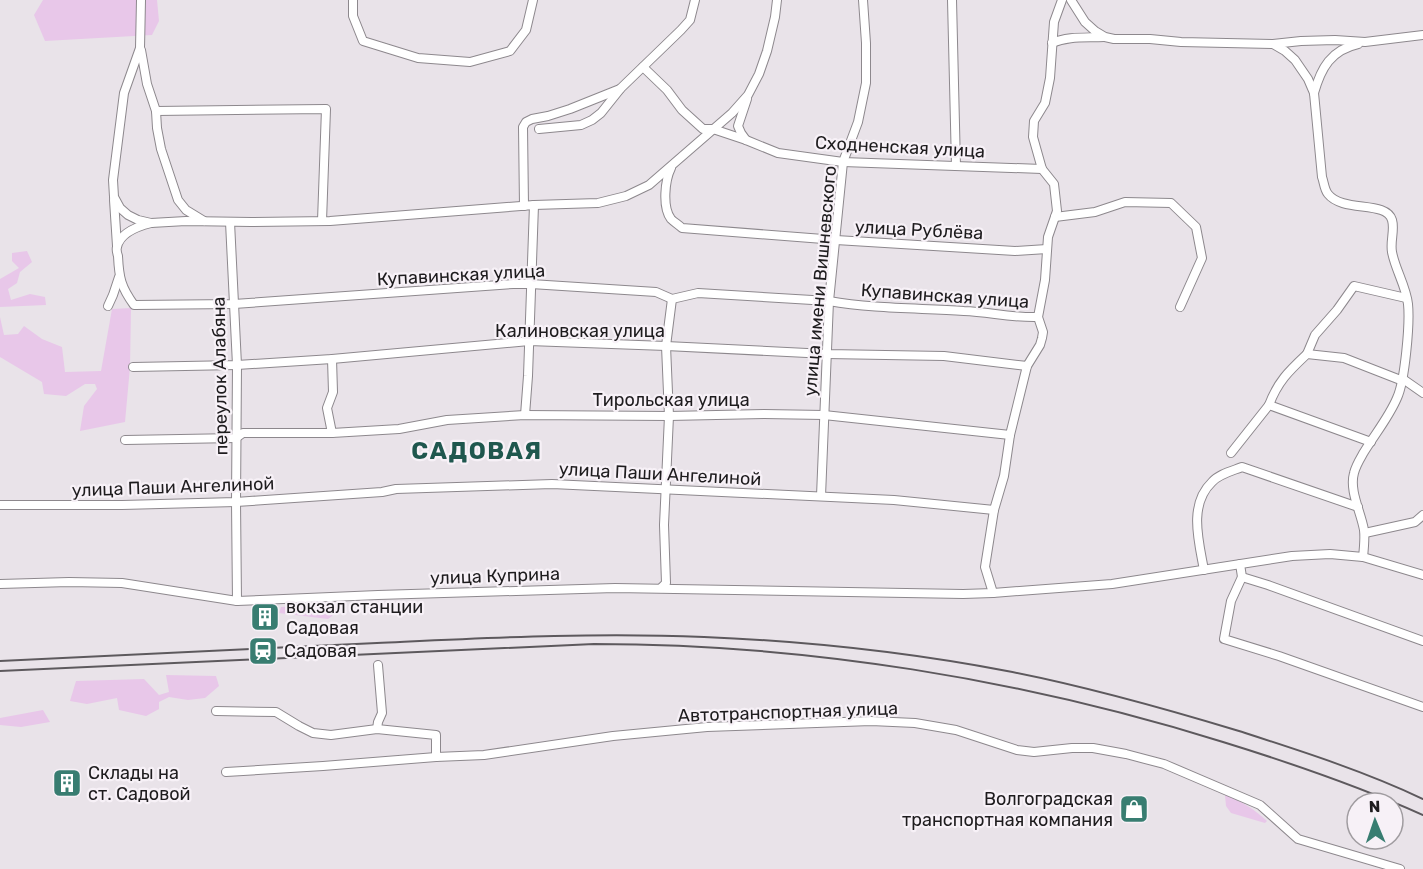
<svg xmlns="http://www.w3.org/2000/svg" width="1423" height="869" viewBox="0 0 1423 869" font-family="Rubik,sans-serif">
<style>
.green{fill:#e8c7e9}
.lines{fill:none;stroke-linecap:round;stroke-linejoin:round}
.street-casing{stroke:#8d888d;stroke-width:10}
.street{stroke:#fff;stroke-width:8}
.rail{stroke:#5d595d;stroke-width:2}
.labels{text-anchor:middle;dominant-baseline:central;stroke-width:4.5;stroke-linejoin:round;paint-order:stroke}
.street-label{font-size:18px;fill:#1e1c1e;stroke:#f7f1f7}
.poi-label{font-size:18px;fill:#1e1c1e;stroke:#f7f1f7;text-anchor:start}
.district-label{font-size:24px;font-weight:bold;letter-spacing:1.5px;fill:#1f574e;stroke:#f7f1f7}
</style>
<rect width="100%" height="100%" fill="#e9e3e9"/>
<g class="green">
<path d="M43,0H157L159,21L152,35L45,41L34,15Z"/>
<path d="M27,251L32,262L20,272L17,283L8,289L11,300L30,294L45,297L46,305L0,307V279L19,268L12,261V253Z"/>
<path d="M131,308L130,367L125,422L80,431L84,406L97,389L95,384H85L66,396L44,394L42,382L0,357V317L4,335L18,334L24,326L42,339L62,347L65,372L101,371L112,309Z"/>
<path d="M302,606L335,607L341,609L328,619L279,613L281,607Z"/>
<path d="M166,675L216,676L219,686L205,698L188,700L169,697L159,702V709L146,716L119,710L117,698L87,704L70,701L76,681L144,679L159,695L169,692Z"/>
<path d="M43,710L50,722L21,727L0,725V718Z"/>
<path d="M1225,795C1241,801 1254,809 1267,821L1265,823L1231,813L1226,806Z"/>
</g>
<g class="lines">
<g class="street-casing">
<g id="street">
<path d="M141,0L140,48L124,93L113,180L114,197L120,208L128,215L138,220L151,223L186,221L251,222L330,221L534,205L598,203L626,196L649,185L732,113L748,95L759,74L767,51L775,17L777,0"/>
<path d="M353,0V16L363,41L418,58L470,62L510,51L526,30L533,0"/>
<path d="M952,0L956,166"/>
<path d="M1071,0L1085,22L1095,31L1105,37L1114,39H1150L1181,42L1273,44L1285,51L1295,60L1308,79L1314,93L1322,177C1324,182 1324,189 1328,194C1343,213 1386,200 1392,220C1395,230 1390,241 1392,252C1395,269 1406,286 1408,304C1410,323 1405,381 1397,398C1389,417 1375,434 1364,452C1360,459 1356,465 1354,473C1349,491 1361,512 1364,530C1365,539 1364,548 1363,557"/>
<path d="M1052,43C1068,36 1086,38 1104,37"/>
<path d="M1273,44L1301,41L1335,40L1365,42L1423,35"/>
<path d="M141,50L147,84L156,111L157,128L161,149L178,200L186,210L204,221"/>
<path d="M643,67L667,90L682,110L703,129H713L746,140L778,153L843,162L1042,169"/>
<path d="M1314,93C1321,68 1331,50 1358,44"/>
<path d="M156,111L326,109L322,221"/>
<path d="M539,129L581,125L592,120L601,113L621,88L681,30L690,20L695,0"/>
<path d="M746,140L741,133L738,126L747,99"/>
<path d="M671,168C665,180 662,207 671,219C674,222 679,225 682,228L836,240L1015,251L1047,249"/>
<path d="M114,200L117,246"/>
<path d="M524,206L523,127L526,122L532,119L548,116L570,109L620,89"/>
<path d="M1055,217L1095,212L1125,202L1171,203L1196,227L1202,258L1180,307"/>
<path d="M230,222L237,365L236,502L237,601"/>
<path d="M151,223C139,226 120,233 117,247C116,250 117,253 118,256C119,278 121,287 134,305L234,304L513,284H531L656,292L672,299L698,293L829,301C873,309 919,308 964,311C989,312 1013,318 1038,317"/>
<path d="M108,306L113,295L119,277"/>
<path d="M1307,354L1315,335L1337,310L1354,286L1406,298"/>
<path d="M133,367L237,365L332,359L529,341L666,346L827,354L944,356L1027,366"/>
<path d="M1403,379L1423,393"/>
<path d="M1269,405C1278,381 1289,371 1307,354L1344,358L1403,381"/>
<path d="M525,415L528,376L534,205"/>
<path d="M332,433L399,429L447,420L525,415L669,416L764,414L824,415L1010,435"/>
<path d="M125,440L236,438L243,433H332L327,408L333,392L332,359"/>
<path d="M1231,453L1269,405L1371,442"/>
<path d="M821,496L829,301L843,162L858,122L866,83V43L863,0"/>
<path d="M0,505H122L236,502L382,492L396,489L552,484L894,500L994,510"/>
<path d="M1365,533L1415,522L1423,515"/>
<path d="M1240,564L1242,577L1268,585L1423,641"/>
<path d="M1204,570C1199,542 1188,505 1212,482C1219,474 1232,471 1242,467L1358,507"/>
<path d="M1242,577L1231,601L1224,639L1279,656L1423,707"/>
<path d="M0,584L69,582L122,583L237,601L378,595L615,588L963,594L993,593L1112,584L1292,556L1330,554L1363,557L1423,575"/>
<path d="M661,588L666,583L664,525L669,416L666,346L672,299"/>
<path d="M993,593L985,567L994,510L1004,476L1010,435L1027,366L1040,345L1042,338L1043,332L1038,317L1045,280L1048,237L1057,211L1054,184L1042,169L1033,137L1034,121L1045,103L1050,78L1054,22L1062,0"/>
<path d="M216,711L276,712L299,726L313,733L331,735L377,729L436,735V757"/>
<path d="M377,729L378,722L382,713L378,665"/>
<path d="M226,772L323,766L436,757L484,755L613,736L707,727L871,721L915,723L956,730L1017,750L1034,752L1072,748H1093L1126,754L1164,764L1260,805L1298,839L1400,869"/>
</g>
</g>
<use href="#street" class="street"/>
<g class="rail">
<path d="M0,661C126,655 252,649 377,643C486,638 595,632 704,637C805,641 907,652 1007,671C1085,686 1163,708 1239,731C1301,751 1364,771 1423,799"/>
<path d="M0,671L594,644C806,644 1021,679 1223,742C1291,763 1358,786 1423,815"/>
</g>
</g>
<defs>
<g id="building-square" transform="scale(1.5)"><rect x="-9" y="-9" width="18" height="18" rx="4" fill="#387d71" stroke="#f7f1f7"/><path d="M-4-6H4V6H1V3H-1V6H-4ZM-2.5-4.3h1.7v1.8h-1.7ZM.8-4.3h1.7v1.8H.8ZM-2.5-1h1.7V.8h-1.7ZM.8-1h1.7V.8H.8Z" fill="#fff"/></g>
<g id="station-square" transform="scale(1.5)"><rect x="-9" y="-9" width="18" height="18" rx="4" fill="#387d71" stroke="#f7f1f7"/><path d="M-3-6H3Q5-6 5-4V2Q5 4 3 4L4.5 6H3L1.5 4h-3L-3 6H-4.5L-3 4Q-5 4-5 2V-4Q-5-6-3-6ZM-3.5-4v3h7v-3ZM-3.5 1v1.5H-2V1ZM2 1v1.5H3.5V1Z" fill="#fff"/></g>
<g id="shop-square" transform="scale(1.5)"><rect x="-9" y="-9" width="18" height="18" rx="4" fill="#387d71" stroke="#f7f1f7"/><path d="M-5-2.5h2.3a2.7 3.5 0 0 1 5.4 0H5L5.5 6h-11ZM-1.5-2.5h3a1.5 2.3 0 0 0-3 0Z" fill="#fff"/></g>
</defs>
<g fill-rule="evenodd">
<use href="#building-square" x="265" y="617"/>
<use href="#station-square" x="263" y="651"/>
<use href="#building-square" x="67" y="783"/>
<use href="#shop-square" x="1134" y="809"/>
</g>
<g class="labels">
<g class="street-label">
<text transform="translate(900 147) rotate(3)">Сходненская улица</text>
<text transform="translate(919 230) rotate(3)">улица Рублёва</text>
<text transform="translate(461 275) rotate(-3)">Купавинская улица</text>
<text transform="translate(820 281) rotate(-85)">улица имени Вишневского</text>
<text transform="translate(945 296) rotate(4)">Купавинская улица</text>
<text x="580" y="331">Калиновская улица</text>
<text transform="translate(220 376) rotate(-91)">переулок Алабяна</text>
<text x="671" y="400">Тирольская улица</text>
<text transform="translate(660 474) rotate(3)">улица Паши Ангелиной</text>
<text transform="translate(173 487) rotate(-2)">улица Паши Ангелиной</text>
<text transform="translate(495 576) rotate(-2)">улица Куприна</text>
<text transform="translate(788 712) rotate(-2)">Автотранспортная улица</text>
</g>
<g class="poi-label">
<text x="286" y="607">вокзал станции<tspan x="286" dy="21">Садовая</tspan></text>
<text x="284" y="651">Садовая</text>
<text x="88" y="773">Склады на<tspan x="88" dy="21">ст. Садовой</tspan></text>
<text x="1113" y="799" text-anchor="end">Волгоградская<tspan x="1113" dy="21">транспортная компания</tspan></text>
</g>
<g class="district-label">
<text x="477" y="451">САДОВАЯ</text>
</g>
</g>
<g transform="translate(1375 821) rotate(358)"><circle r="28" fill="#f7f1f7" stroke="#a09ca0" stroke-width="1.5"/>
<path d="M0-4.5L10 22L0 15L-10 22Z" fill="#387d71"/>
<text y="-9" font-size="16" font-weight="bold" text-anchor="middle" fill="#1e1c1e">N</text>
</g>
</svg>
